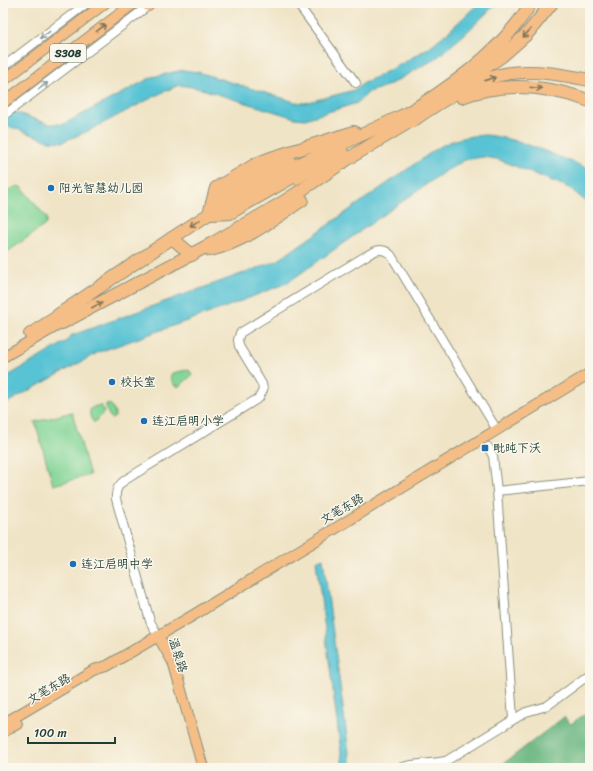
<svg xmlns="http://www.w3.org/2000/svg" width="593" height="771" viewBox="0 0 593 771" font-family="Sriracha,'LXGW WenKai TC',sans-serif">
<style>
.green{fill:#82d597;stroke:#508966}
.forest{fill:#69b680;stroke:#447a5a}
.water{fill:#59c3d4;stroke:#3c8084}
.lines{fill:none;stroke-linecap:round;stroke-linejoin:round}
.minor-casing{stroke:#88907d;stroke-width:10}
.major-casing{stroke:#88907d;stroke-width:12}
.highway-casing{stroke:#88907d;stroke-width:14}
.minor{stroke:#fff;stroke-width:8}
.major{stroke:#f6be87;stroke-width:10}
.highway{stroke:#f6be87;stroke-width:12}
.oneway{stroke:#807759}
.oneway2{stroke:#8f9e9a}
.poi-dot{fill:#1f6fb2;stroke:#fbf7ec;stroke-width:1.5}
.labels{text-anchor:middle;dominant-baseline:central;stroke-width:3;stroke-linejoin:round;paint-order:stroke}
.shield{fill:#fbf7ec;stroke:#61756b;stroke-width:1}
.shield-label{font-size:11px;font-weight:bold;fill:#1f3d34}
.poi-label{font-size:12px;fill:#1f3d34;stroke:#fbf7ec;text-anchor:start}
.street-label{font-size:12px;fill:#1f3d34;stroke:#fbf7ec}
</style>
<rect width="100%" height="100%" fill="#fbf7ec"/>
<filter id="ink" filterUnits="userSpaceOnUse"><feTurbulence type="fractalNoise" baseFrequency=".025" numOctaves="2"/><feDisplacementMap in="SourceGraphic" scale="8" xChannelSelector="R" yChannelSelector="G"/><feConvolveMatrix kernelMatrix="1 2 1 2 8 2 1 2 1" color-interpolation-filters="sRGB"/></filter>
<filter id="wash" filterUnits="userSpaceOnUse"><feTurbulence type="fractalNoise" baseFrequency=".012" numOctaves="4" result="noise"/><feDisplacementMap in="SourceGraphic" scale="16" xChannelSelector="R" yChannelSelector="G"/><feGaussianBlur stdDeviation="0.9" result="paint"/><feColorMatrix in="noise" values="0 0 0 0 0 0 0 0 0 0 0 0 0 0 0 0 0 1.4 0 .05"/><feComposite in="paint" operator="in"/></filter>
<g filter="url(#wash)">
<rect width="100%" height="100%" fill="#f0e4c6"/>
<g class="green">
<path d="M18,186L22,188L46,217L47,221L45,225L3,255V195L13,188Z"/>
<path d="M187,370L190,371L192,375L180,386H175L170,378L172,373Z"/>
<path d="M106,404L111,405L115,413V417L113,419C108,416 106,410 106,404Z"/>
<path d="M96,406H102L104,412L95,422H93L90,416V409Z"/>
<path d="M72,412L90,475L53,485L35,422Z"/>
</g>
<path class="forest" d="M590,710V768H499L503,764L564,717L571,724Z"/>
<g class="water">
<path d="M479,3H497L466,33L435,59L387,86L369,92L357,103L305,119L295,118L198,88L179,85L161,93L86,132L62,142L49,141L3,124V108L49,124H64L152,77L183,70L198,72L295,102L305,103L354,90L364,83L403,63L428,48L448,32Z"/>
<path d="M485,135C519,138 558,157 590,169V205L571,189L565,186L497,159L490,158L482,157L465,160L444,172L287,283L221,309L99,352L3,405V379L67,341L70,336L277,261L436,149C453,139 465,136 485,135Z"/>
<path d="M323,558L351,768H343L316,561Z"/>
</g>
</g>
<g filter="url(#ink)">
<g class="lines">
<g class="minor-casing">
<g id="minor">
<path d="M297,3L356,83"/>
<path d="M3,67L87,3"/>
<path d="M3,116L152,3"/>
<path d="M488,447L493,456L497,491L513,719"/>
<path d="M497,491L590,481"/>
<path d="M158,636L150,621L116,499C115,490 118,485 125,480L259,398L263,390L262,384L239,346L238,340L240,333L364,257C374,251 382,246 391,255L497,430"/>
<path d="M399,768C414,763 430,764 446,761L526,712L547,706L590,674"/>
</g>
</g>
<g class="major-casing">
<g id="major">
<path d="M146,3L148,6"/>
<path d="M3,81L105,3"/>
<path d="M3,103L134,3"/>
<path d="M29,334L58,315"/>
<path d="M3,357L62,323"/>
<path d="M158,636L173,662L203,768"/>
<path d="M3,724L94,670L107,666L192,616L590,373"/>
<path d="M3,732L17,724"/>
</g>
</g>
<g class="highway-casing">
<g id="highway">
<path d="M458,86L502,56L527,34L552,3"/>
<path d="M462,97C504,81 549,86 590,101"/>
<path d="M404,115L278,174L209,214L172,238L58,315L62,323L211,244L253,220L285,201L351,157L419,116"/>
<path d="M397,119C446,91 502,52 531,3"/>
<path d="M412,121C440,102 476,77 511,73C538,70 564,75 590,80"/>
<path d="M297,178L342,152"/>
<path d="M213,208L221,196L271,167L289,160"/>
<path d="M209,214L216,188L258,163L271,158L354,132"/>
<path d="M212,214L230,213L303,171"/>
<path d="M172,238L192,255"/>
<path d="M210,250C244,242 274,219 302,200"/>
</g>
</g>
<use href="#minor" class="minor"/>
<use href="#major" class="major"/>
<use href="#highway" class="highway"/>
</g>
<defs><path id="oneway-shaft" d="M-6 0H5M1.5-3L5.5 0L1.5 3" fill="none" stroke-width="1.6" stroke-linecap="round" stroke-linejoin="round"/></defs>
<g class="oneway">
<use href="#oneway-shaft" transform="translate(101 28) rotate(-37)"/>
<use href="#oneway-shaft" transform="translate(527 33) rotate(133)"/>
<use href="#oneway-shaft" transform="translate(490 79) rotate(-17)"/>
<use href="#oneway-shaft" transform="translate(536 88) rotate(7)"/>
<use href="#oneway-shaft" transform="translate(195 223) rotate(148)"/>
<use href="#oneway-shaft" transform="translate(97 305) rotate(-28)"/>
</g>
<g class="oneway2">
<use href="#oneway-shaft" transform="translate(45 35) rotate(143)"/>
<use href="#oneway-shaft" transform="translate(43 86) rotate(-37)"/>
</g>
</g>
<g class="poi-dot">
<circle cx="51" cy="188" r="4"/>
<circle cx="112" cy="382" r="4"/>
<circle cx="144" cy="421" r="4"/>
<rect x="481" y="444" width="8" height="8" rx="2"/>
<circle cx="73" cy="564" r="4"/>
</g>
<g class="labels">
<rect class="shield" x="50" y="44" width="36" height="18" rx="3"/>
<g class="shield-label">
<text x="68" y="53">S308</text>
</g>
<g class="poi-label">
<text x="59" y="188">阳光智慧幼儿园</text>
<text x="120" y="382">校长室</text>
<text x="152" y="421">连江启明小学</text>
<text x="493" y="448">毗旽下沃</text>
<text x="81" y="564">连江启明中学</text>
</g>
<g class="street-label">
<text transform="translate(342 509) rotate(-31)">文笔东路</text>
<text transform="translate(178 655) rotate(73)">温泉路</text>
<text transform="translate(49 689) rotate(-31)">文笔东路</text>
</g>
</g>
<rect width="593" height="771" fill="none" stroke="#fbf7ec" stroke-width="16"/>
<path d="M28 737v6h87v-6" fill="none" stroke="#1f3d34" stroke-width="2"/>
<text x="34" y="737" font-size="12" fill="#1f3d34" stroke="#fbf7ec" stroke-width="3" paint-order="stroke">100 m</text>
</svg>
